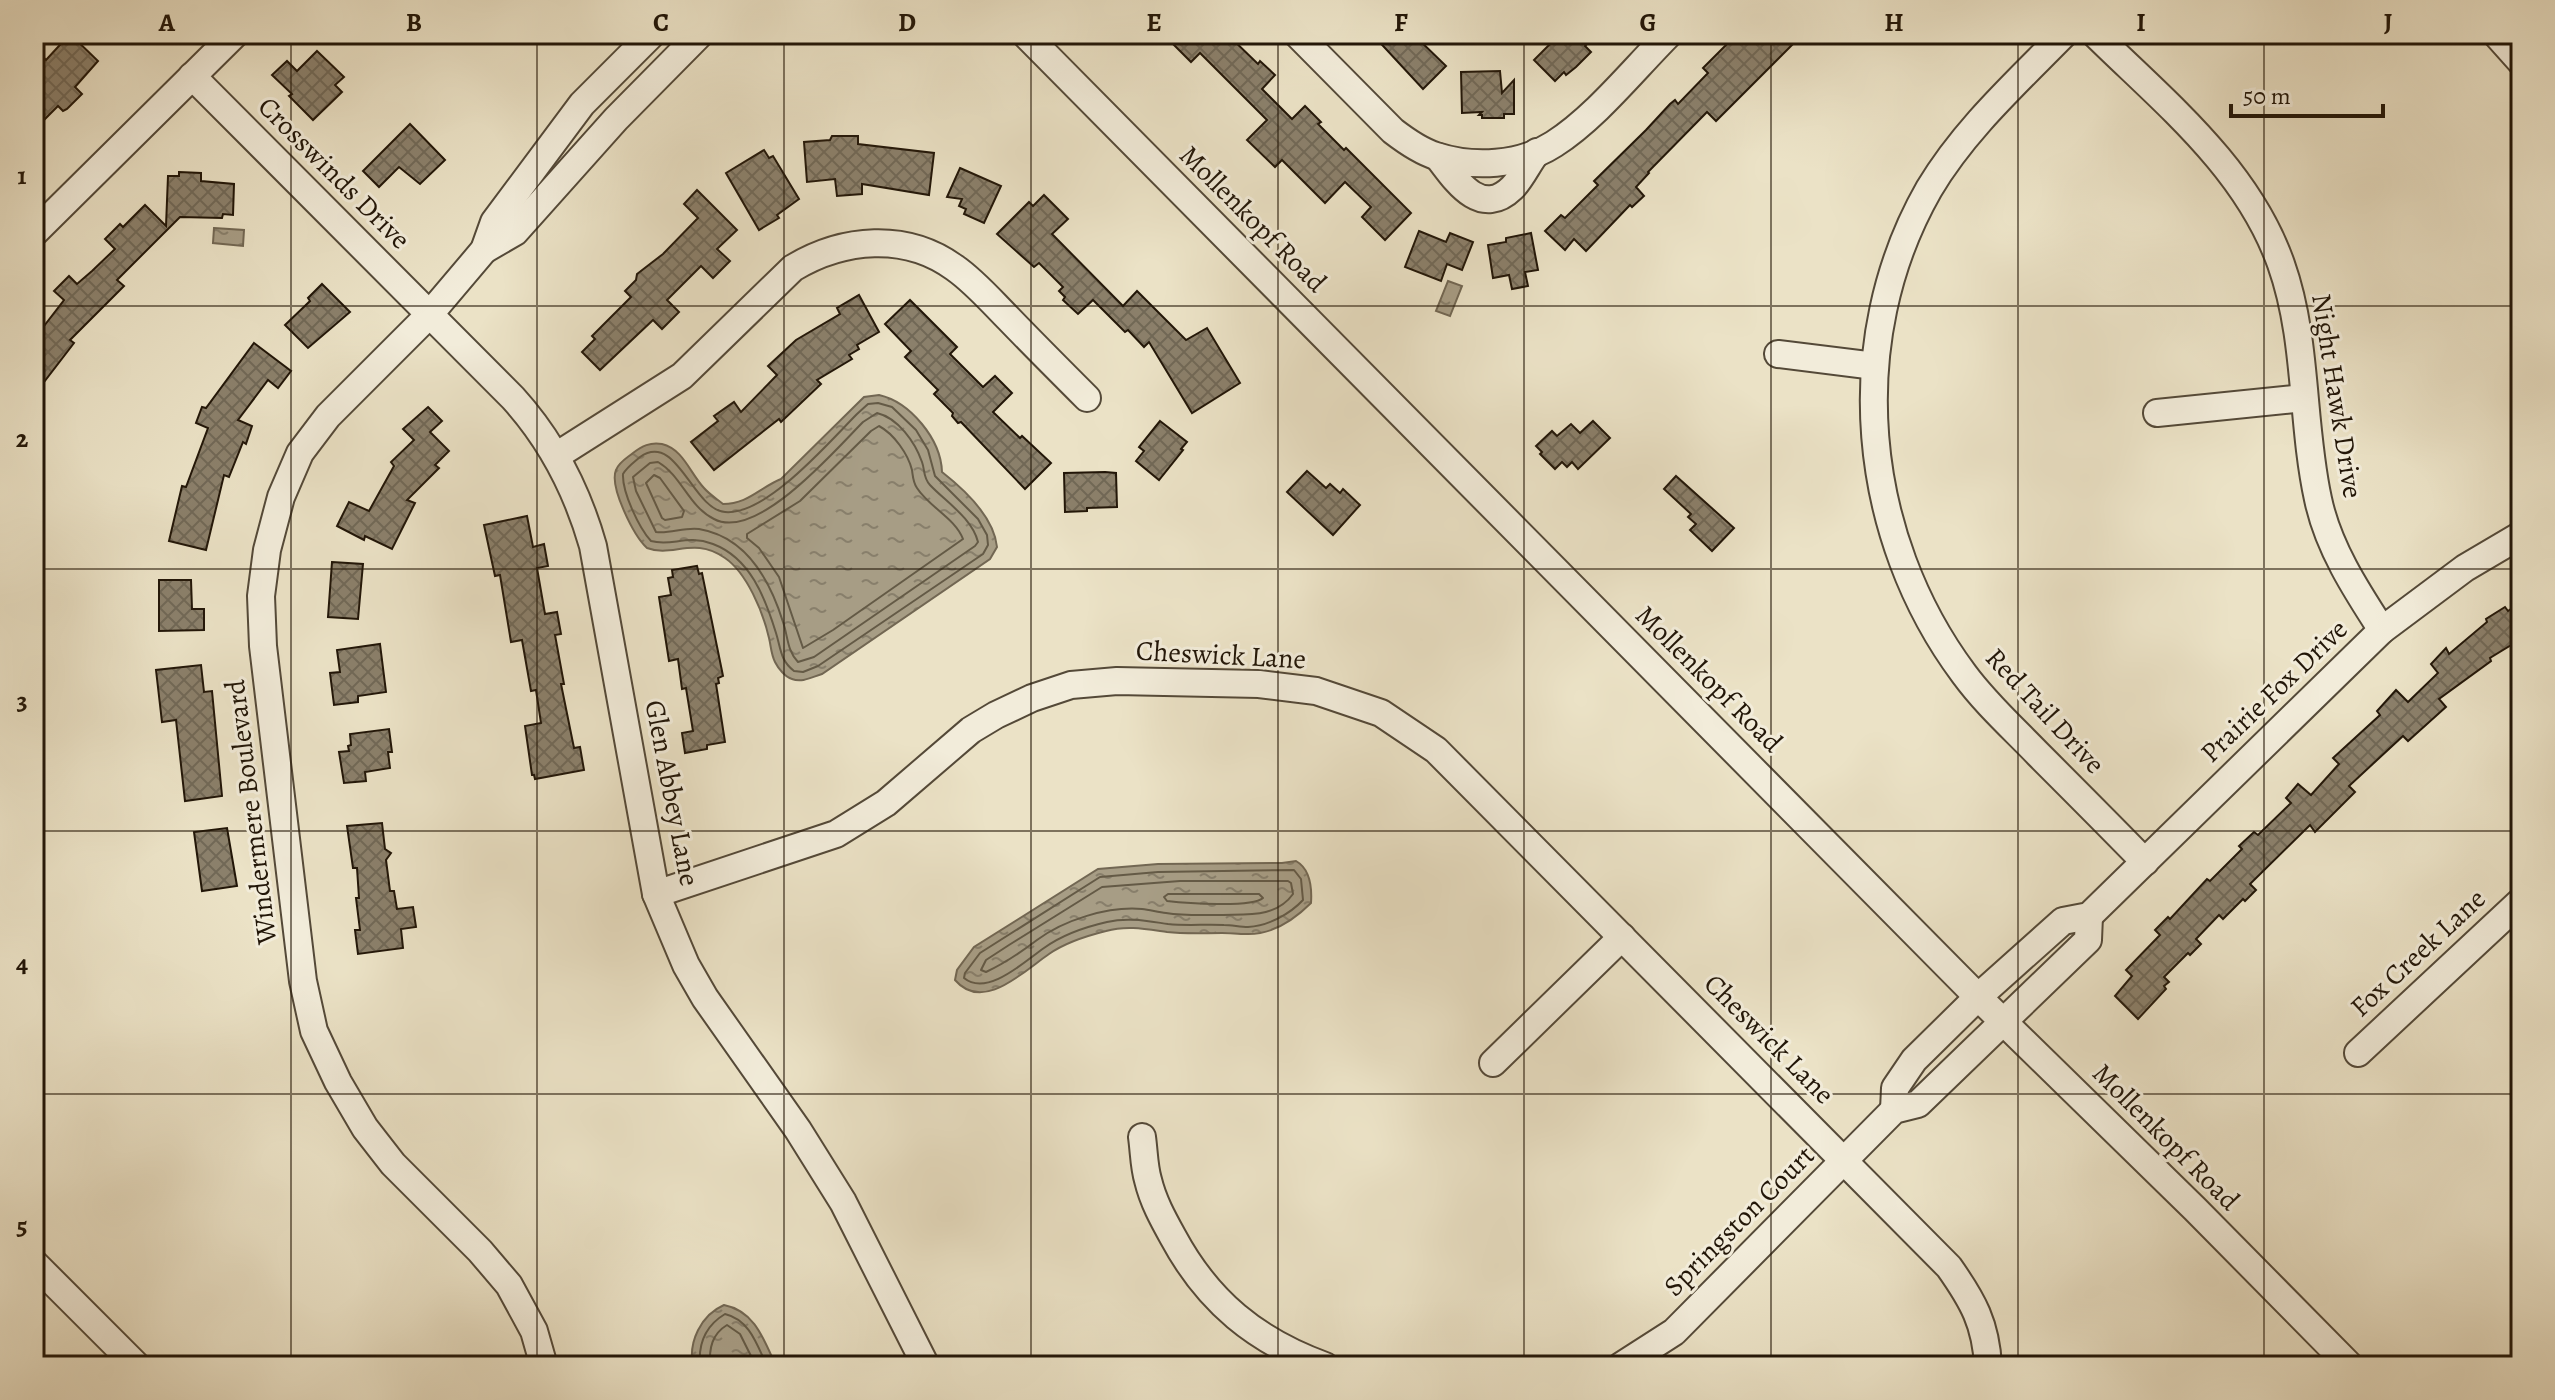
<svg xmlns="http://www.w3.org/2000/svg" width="2555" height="1400" viewBox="0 0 2555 1400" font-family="Alegreya,serif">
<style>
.water{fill:url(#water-ripples);stroke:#726753;stroke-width:2}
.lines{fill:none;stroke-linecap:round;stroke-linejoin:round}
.shore{stroke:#645a46;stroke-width:2}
.building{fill:url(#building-cross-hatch);stroke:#221608;stroke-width:2}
.minor-casing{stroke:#544938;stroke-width:30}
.minor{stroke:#f2ecda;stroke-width:26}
.grid{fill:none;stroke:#221608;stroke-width:2;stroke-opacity:0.55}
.labels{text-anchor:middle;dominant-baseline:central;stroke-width:6;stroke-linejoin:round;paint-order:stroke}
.street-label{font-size:28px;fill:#221608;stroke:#f2ecda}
.neatline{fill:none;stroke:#221608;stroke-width:3}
.grid-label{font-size:26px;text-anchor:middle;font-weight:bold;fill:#221608}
</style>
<defs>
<pattern id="water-ripples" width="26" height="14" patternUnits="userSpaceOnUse" patternTransform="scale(2)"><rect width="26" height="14" fill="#a79d85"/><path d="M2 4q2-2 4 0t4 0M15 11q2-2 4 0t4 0" fill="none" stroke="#887f6b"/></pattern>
<pattern id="building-cross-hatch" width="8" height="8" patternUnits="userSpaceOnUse" patternTransform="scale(2)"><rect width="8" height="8" fill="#8b806b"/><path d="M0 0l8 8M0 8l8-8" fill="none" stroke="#716856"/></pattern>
</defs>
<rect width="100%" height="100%" fill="#ebe2c6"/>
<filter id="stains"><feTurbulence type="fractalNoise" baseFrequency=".0025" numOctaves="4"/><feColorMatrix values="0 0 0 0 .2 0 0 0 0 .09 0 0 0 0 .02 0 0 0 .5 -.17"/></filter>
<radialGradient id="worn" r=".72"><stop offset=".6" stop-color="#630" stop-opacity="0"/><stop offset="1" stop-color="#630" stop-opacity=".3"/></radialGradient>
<g class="water">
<path d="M214,228L244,230L243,246L213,243Z"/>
<path d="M1448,281L1462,286L1450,316L1436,311Z"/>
<path d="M879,395C910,402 941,439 942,472C965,490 994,517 997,547L990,559L822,674C812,677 802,683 792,679C785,677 778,668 775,662C771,654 771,646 769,638C763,612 747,573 725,558C693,536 673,558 647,548C634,536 609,487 616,470C619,462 627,458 633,453C642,446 650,442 662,444C683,449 690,473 704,488C709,494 717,499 723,504C748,504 759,488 781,479L864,397Z"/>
<path d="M1296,861C1310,869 1312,888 1311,903C1294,920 1271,935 1246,934C1238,934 1230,933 1222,933C1203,933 1185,934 1167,932C1146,929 1127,925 1106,931C1086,936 1066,942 1049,954C1024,971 983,1013 955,980L957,970L974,947L1098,869L1158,864L1282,863Z"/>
<path d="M724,1305C755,1311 764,1340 776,1366H693C688,1342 701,1315 724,1305Z"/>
</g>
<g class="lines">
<g class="shore">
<path d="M878,403L892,407L916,430L928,450L935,476L978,519L987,535L988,545L983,554L818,666L803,672L794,671C780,660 781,649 776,633C765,597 750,558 713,544C686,534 672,547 651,541C639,528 622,492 623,474C627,467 633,463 640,457C677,431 692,509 725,512C766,516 829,442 857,414L868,404Z"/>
<path d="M877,413C898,418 915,442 922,462C925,470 923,478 930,485C946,502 972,518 978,542L975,546L814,657L798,662C787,651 788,636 783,622C770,580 747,537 699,529C684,527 670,534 656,532L636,491L633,477L650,463L658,462C682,476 688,506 714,519C757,542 836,449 863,422Z"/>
<path d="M879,426C894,434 908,454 912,470C913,477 913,482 917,488C929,507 955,518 963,539L833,630L803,648L779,577L759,548L747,538V534L800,501L871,431Z"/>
<path d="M654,475L660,478L684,511L682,517L665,520L662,518L646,483Z"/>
<path d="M1294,870L1301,879L1303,900C1290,914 1268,926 1248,927C1240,927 1232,925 1224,925C1205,924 1187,926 1168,924C1147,921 1128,917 1107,922C1085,927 1062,935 1044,948C1024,962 987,997 964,978L965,973L980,953L1100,877L1158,872Z"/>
<path d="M1180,881H1288L1291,883L1293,894C1276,918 1246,914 1221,915C1202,915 1184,916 1166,913C1158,912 1150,910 1142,909C1108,906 1064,920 1037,940C1020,953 1005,963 986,972L981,970L986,960L1009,945L1102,887Z"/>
<path d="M1168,894H1259L1263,898C1252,908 1184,903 1167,901L1164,897Z"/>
<path d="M700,1366C698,1343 705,1326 725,1314C750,1320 757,1345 767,1366"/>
<path d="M710,1366C709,1348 712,1334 727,1325L740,1334L756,1366"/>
</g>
</g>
<g class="building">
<path d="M70,34L98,61L75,87L82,94L67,109L63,111L58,106L34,130V68L44,58L46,60Z"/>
<path d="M1163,34H1227L1258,64L1260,61L1275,75L1262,89L1292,119L1305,106L1321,122L1318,124L1344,150L1346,148L1411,213L1385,240L1362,217L1371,207L1345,182L1325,203L1282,160L1275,167L1247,140L1267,120L1200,53L1191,62Z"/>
<path d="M1372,34H1413L1446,66L1423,89Z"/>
<path d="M1560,34H1597L1585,46L1591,52L1576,67L1566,75L1564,72L1555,81L1534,60Z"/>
<path d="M1737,34H1783L1793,44L1716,121L1707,112L1648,172L1649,173L1636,187L1644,196L1632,207L1630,205L1586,251L1574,239L1565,250L1545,231L1561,215L1565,218L1598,185L1594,181L1646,130L1670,104L1675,100L1678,104L1708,73L1703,68Z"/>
<path d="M317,51L344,77L335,85L342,92L313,120L289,96L292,94L272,75L287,61L297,71Z"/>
<path d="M1500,71L1502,93L1514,80V114H1504V118H1482V115H1479L1482,112L1462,113L1461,72Z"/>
<path d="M410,124L445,160L420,184L399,167L379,187L363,171Z"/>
<path d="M832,136H858V144L934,153L929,195L862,184V194L837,196L835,179L807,182L804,142L830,140Z"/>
<path d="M764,150L769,158L773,156L799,199L777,215L779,218L759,230L726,173Z"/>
<path d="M960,168L1001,186L984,223L964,214L966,209L959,206L962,199L947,197Z"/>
<path d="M179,172L201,173V181L234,184L233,215L223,214L222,218L180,217L117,280L124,286L70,340L74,343L34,395V339L64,300L54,291L69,276L77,284L92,271L115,249L105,239L120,224L123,227L145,205L166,226L168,176H179Z"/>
<path d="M697,190L737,230L717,249L730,261L713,278L701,266L667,300L679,312L662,329L653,320L600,370L582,352L595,339L592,336L631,297L625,291L636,280L637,274L663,254L698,218L684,204Z"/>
<path d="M1044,195L1068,219L1052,234L1123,306L1137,291L1186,340L1207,328L1240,383L1192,413L1149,342L1144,347L1128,330L1125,332L1093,300L1078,314L1063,300L1065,297L1059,291L1063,287L1039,263L1034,267L997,234L1029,202L1033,206Z"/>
<path d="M1419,231L1446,242L1450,233L1473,242L1462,270L1447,264L1441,281L1405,267Z"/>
<path d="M1531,233L1538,270L1525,272L1528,286L1512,289L1509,275L1493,278L1488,245L1506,242V238Z"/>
<path d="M322,284L350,312L308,348L285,325L310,301L308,298Z"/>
<path d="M859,295L879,332L857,345L859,349L849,355L852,359L817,380L821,384L781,422L779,419L714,470L691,442L718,421L714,416L734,402L741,412L777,375L768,366L796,340L840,314L837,308Z"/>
<path d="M910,300L957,347L950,354L983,387L995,376L1012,393L993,412L1020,438L1022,436L1051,463L1025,489L961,422L958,423L952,416L953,413L934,394L938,390L905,357L911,351L885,324Z"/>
<path d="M254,343L291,371L278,388L268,380L238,420L252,426L246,444L243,442L229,477L224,475L206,550L169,541L182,486L186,487L208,428L196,423L202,407L206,408Z"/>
<path d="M428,407L442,421L430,432L449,451L435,465L439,468L407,500L415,503L392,549L365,536L364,540L337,526L349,502L369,511L394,466L391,462L414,440L403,429Z"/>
<path d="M1160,421L1187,442L1181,449L1183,450L1159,480L1136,461L1144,451L1139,447Z"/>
<path d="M1593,421L1610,438L1578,469L1572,462L1567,467L1562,462L1555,469L1540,454L1542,452L1536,446L1552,431L1557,436L1571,424L1580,433Z"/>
<path d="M1307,471L1326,488L1330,484L1340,493L1343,489L1360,505L1333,535L1287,492Z"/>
<path d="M1105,472L1116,473L1117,507L1087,508V511L1065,512L1064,473Z"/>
<path d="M1676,476L1734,528L1712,551L1690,530L1696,524L1688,517L1691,514L1664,489Z"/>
<path d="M527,516L533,547L544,544L548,566L537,568L545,614L557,612L561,634L555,635L564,684H561L574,748L580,747L584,770L535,779L534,775H532L525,726L541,723L536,690L531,691L522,640L511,642L500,575L495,576L484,525Z"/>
<path d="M332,562L363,564L358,619L328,617Z"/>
<path d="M697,566L699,574L702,573L723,676L718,678L719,683L716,684L725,742L707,745V749L685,753L682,733L693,731L686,688L682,689L678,659L669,661L659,597L671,595L668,578L673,577L672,570Z"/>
<path d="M159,580H191L192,609H204V630L159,631Z"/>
<path d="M2521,602V639L2490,658L2491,661L2439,699L2446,707L2408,741L2403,736L2349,786L2355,792L2315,832L2310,825L2250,884L2256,890L2245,901L2243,899L2223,919L2219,915L2196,939L2201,944L2190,955L2188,953L2164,977L2169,982L2164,986L2166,989L2138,1019L2115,996L2132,976L2126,970L2160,935L2155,930L2168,917L2170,919L2207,879L2210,881L2242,849L2239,846L2254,832L2258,835L2291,803L2286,798L2298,784L2311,795L2339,764L2333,758L2380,715L2377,711L2396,690L2408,702L2438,673L2431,664L2446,648L2449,654L2487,622L2486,619L2505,607L2508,611Z"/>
<path d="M380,644L386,692L358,696V702L334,705L330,673L340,672L337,650Z"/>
<path d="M201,665L204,692L212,691L222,796L185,801L176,720L162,722L156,670Z"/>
<path d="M389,729L392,752H388L390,768L365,772L366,781L344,783L339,752L349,751L348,746L351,745L350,734Z"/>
<path d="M382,823L385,849L391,853L386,860L390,891H394L397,909L413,907L416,927L401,929L403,948L358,954L355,930H360L356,898H359L357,868H353L347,826Z"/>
<path d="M227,828L237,886L202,891L194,832Z"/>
</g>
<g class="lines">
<g class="minor-casing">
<g id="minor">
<path d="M1025,34L1978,997L2195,1209L2350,1366"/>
<path d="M1297,34L1393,131C1406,141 1420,151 1436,156C1473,168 1520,166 1554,144C1596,117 1633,70 1669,34"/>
<path d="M2064,34C2016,83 1964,130 1929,189C1842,341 1861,536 1964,674C1986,704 2013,728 2038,754C2074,790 2110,826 2145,862"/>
<path d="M2095,34C2165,103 2247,168 2281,264C2308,340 2301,421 2318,499C2328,547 2356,590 2382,630"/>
<path d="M2496,34L2521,62"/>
<path d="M192,76L513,398C552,441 577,490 593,546L656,894L686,965L705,998L798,1130L843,1202L926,1366"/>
<path d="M1438,157C1455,179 1480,219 1512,188C1522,178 1528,163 1537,152"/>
<path d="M34,233L235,34"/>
<path d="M484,250L515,232L616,119L700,34"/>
<path d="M1778,354L1875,366"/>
<path d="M2157,413L2304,398"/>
<path d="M556,456L682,376L793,268C843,238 906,232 955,268C975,282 992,302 1009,319C1035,346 1061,372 1087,398"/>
<path d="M656,894L836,834L886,803L971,730L996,715L1032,698L1071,685L1117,681L1259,684L1316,691L1381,713L1436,750L1949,1267C1973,1301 1986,1324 1988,1366"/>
<path d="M2358,1053L2521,901"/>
<path d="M1493,1063L1622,937"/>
<path d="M1894,1110L1895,1088L1914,1060L1978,997L2063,921L2089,916L2382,630L2465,568L2521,535"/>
<path d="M1142,1137C1144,1151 1144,1167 1148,1180C1153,1201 1163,1219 1173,1237C1208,1302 1256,1341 1325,1366"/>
<path d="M34,1263L137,1366"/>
<path d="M544,1366L534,1331L509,1285L480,1251L393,1164L365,1128L338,1082L314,1031L303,981L263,646L261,596L267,550L281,497L300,453L328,416L429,315L484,250L494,222L582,104L652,34"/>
<path d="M1621,1366L1674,1332L1894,1110L1918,1104L2088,940L2089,916"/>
</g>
</g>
<use href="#minor" class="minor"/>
</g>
<path class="grid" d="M291,34V1366M537,34V1366M784,34V1366M1031,34V1366M1278,34V1366M1524,34V1366M1771,34V1366M2018,34V1366M2264,34V1366M34,306H2521M34,569H2521M34,831H2521M34,1094H2521"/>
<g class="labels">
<g class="street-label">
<text transform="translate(334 173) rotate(45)">Crosswinds Drive</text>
<text transform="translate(1253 219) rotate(45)">Mollenkopf Road</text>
<text transform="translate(2337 396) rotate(81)">Night Hawk Drive</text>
<text transform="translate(1221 655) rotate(3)">Cheswick Lane</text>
<text transform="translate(1709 679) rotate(45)">Mollenkopf Road</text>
<text transform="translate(2274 691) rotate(-44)">Prairie Fox Drive</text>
<text transform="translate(2045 711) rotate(47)">Red Tail Drive</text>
<text transform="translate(672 793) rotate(79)">Glen Abbey Lane</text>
<text transform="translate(251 812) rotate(-97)">Windermere Boulevard</text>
<text transform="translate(2418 953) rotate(-43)">Fox Creek Lane</text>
<text transform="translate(1769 1039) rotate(45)">Cheswick Lane</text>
<text transform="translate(2166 1137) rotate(45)">Mollenkopf Road</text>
<text transform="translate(1739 1221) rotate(-45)">Springston Court</text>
</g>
</g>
<rect width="2555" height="1400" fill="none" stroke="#ebe2c6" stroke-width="88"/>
<path d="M2231 104v12h152v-12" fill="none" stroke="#221608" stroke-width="4"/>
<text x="2243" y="104" font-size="24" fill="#221608" stroke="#f2ecda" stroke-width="6" paint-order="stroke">50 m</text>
<rect x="44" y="44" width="2467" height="1312" class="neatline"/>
<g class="grid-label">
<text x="167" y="31">A</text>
<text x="414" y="31">B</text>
<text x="661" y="31">C</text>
<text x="907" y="31">D</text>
<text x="1154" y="31">E</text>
<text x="1401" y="31">F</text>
<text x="1648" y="31">G</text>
<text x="1894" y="31">H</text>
<text x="2141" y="31">I</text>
<text x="2388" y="31">J</text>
<text x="22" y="184">1</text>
<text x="22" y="447">2</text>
<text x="22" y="709">3</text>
<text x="22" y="972">4</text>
<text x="22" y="1234">5</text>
</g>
<rect width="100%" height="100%" filter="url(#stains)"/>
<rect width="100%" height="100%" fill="url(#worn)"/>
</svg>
